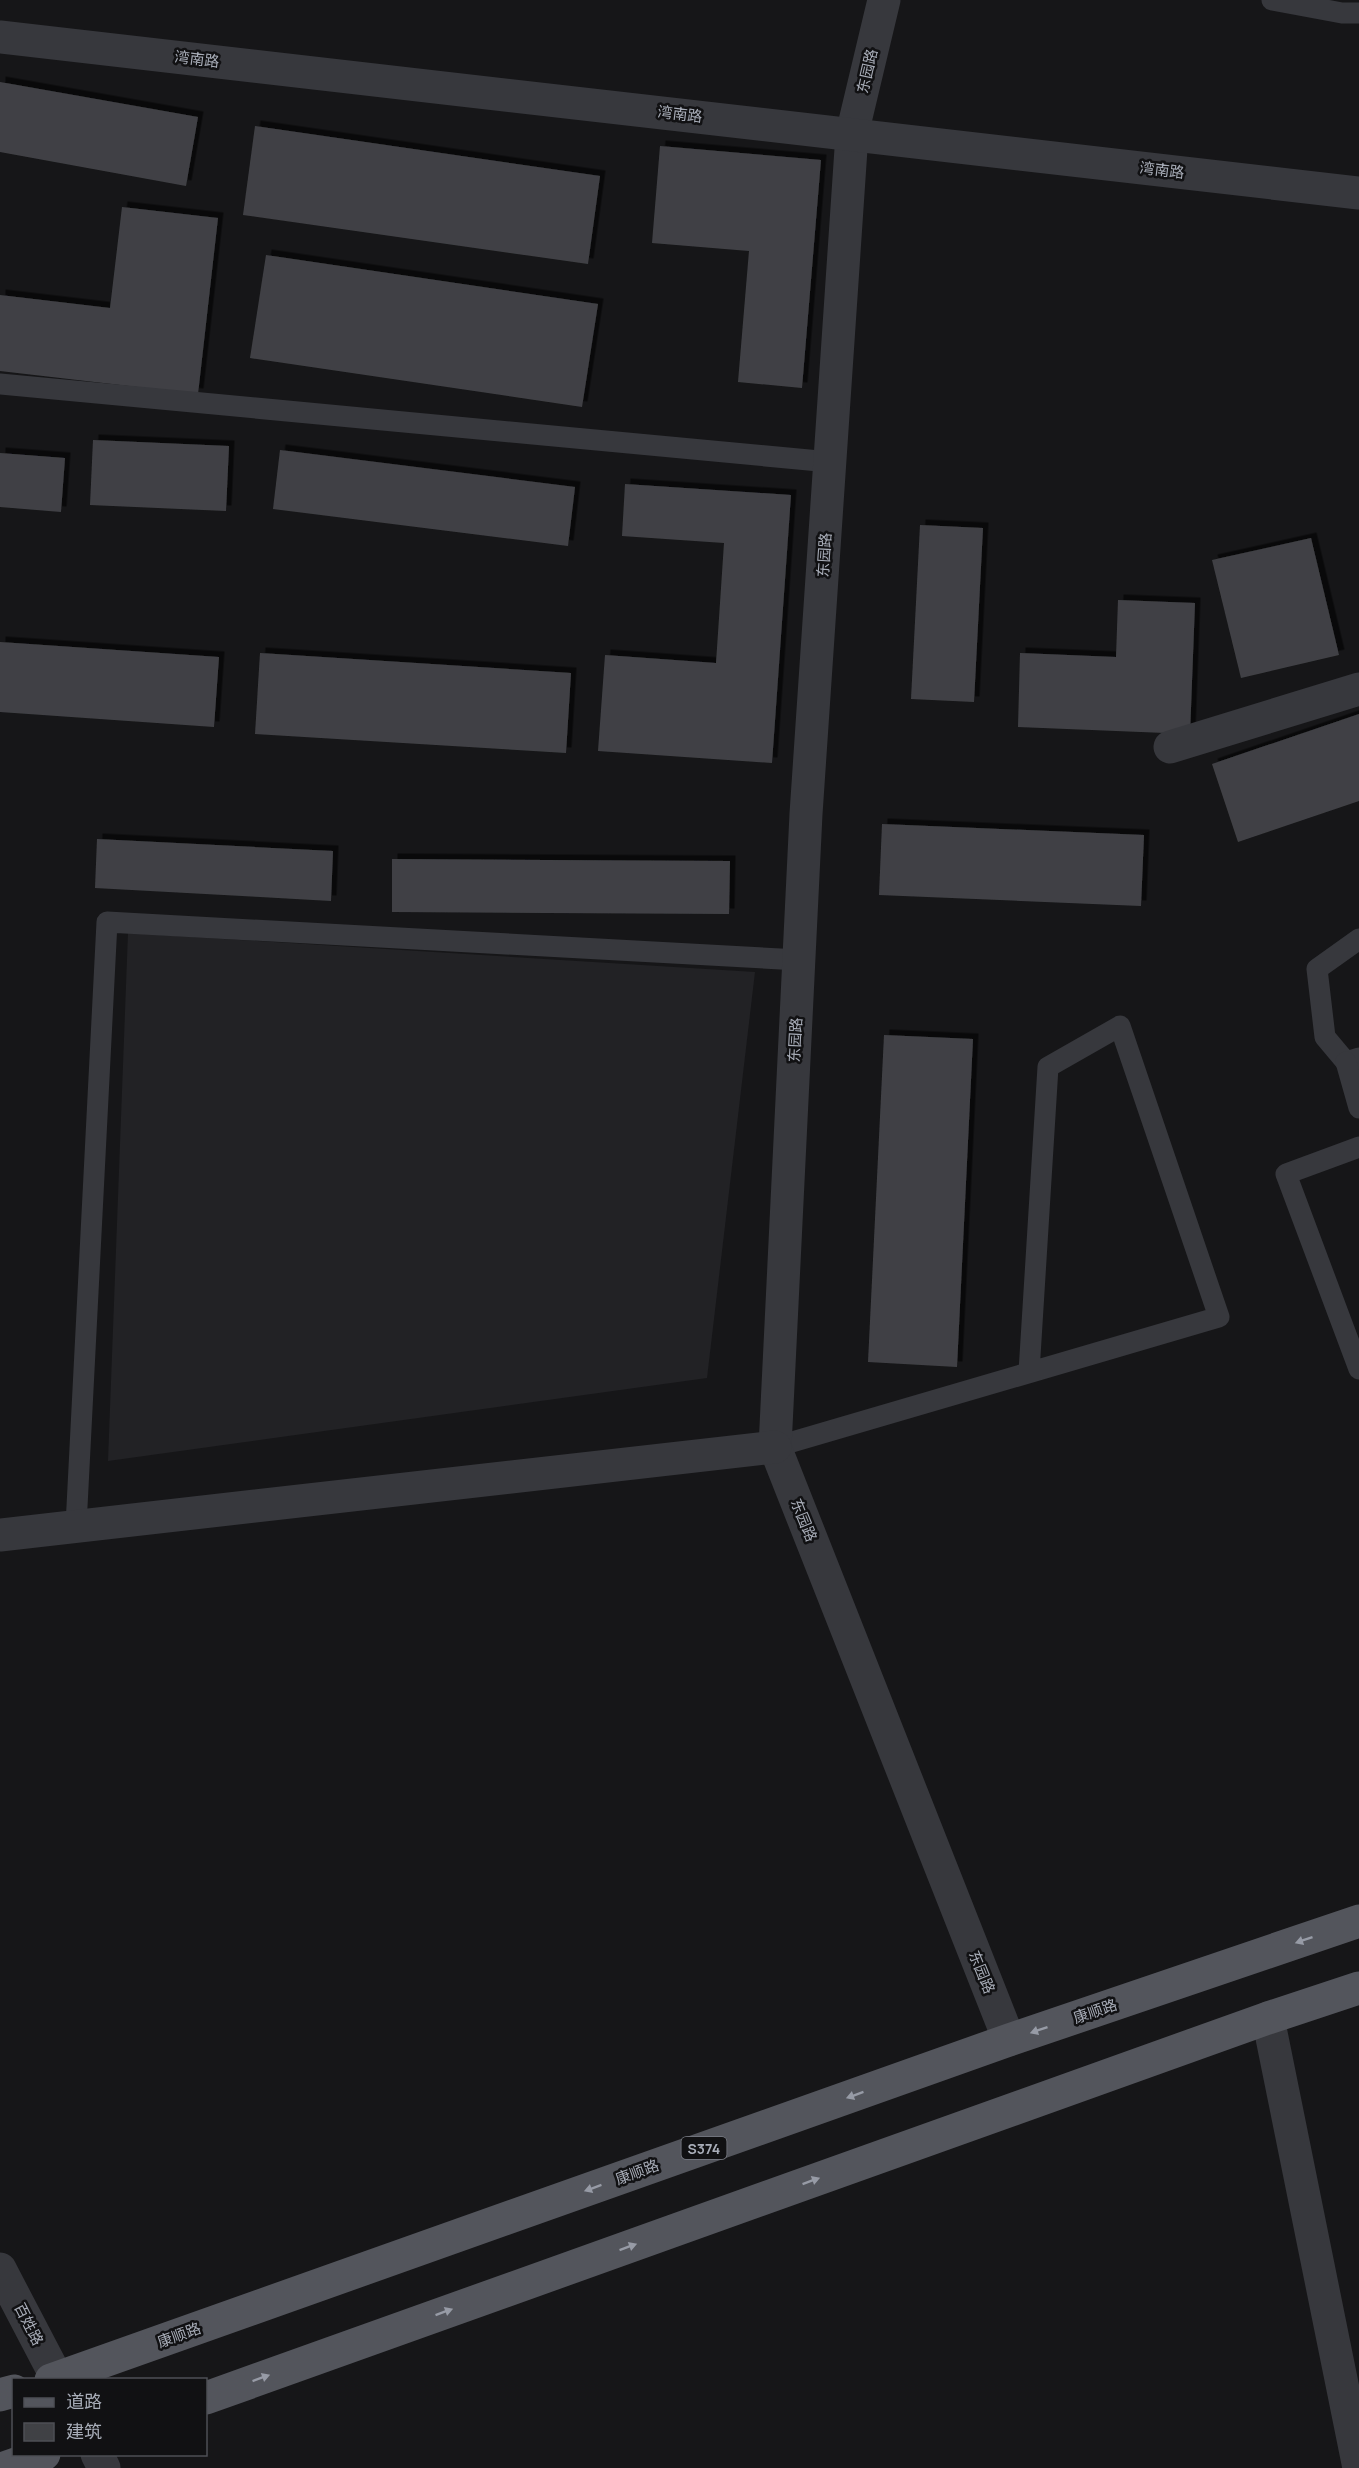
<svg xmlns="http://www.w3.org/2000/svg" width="1359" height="2468" viewBox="0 0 1359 2468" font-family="Manrope,'Noto Sans SC',sans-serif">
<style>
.built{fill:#222225}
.building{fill:#404145;filter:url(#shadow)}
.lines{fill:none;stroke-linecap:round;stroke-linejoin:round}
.lane{stroke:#37383d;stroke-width:21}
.street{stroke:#37383d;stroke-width:33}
.primary{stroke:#53555c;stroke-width:33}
.oneway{fill:#979ba6}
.labels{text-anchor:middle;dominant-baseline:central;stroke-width:5;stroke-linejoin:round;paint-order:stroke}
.shield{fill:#111113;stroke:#7b7e86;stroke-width:1.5}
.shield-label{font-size:14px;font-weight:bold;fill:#a8adb8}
.street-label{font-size:15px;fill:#a8adb8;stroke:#111113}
</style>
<defs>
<filter id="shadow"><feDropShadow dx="5.5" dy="-5.5" stdDeviation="0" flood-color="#0009"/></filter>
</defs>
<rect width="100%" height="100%" fill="#161618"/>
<path class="built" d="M128,933L755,972L707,1378L108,1461Z"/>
<g class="building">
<path d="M0,82L198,117L186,186L0,152Z"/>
<path d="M255,126L600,176L588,264L243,215Z"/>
<path d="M660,146L821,160L802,388L738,382L749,251L652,243Z"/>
<path d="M122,207L218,218L198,394L0,371V295L110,308Z"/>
<path d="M266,255L598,304L582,407L250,358Z"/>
<path d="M93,440L229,446L226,511L90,505Z"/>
<path d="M280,450L575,487L568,546L273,509Z"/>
<path d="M0,453L65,458L61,512L0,507Z"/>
<path d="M625,484L791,495L772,763L598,751L605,655L716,663L724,543L622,536Z"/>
<path d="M920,525L983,528L974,702L911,699Z"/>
<path d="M1311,538L1339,655L1241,678L1212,560Z"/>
<path d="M1118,600L1195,603L1190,734L1018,727L1020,653L1116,657Z"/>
<path d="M0,642L219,657L214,727L0,712Z"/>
<path d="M260,653L571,673L566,753L255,734Z"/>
<path d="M1359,714V801L1238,842L1212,764Z"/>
<path d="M882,824L1144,835L1141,906L879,895Z"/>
<path d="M97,839L333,851L331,901L95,888Z"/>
<path d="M392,859L730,861L729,914L392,912Z"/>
<path d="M884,1035L973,1039L957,1367L868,1362Z"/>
</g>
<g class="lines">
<g class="lane">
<path d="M1272,0L1342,13H1359"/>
<path d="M0,384L830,462"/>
<path d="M1359,939L1317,969L1325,1037L1346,1062L1359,1058"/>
<path d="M1346,1062L1359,1108"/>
<path d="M1359,1147L1286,1174L1359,1369"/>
<path d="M775,1447L1219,1317L1120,1026L1048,1067L1029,1372"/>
<path d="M76,1526L107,922L799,960"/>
</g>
<g class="street">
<path d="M884,0L852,134L806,814L775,1447L1009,2040"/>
<path d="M0,37L1359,193"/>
<path d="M1170,747L1359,689"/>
<path d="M0,1535L775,1447"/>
<path d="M1268,2018L1359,2468"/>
<path d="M0,2269L58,2380"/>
<path d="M97,2454L104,2468"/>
</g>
<g class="primary">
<path d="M51,2380L1009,2040L1359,1921"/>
<path d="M0,2395L14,2391"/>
<path d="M206,2398L1268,2018L1359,1988"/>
<path d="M4,2468L44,2454"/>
</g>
</g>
<defs><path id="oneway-solid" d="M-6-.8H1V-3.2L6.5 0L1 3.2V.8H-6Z" transform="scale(1.5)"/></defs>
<g class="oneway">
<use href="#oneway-solid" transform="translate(1304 1940) rotate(161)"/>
<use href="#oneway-solid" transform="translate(1039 2030) rotate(161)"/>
<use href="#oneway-solid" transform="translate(855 2095) rotate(160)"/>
<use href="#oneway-solid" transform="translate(811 2181) rotate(-20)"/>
<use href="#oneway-solid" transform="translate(593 2188) rotate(160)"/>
<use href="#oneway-solid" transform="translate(628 2247) rotate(-20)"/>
<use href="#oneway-solid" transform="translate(444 2312) rotate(-20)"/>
<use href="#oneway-solid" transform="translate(261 2378) rotate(-20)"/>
</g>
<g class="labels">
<rect class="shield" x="681.5" y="2137" width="45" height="22" rx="4.5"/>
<g class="shield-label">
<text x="704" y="2148">S374</text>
</g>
<g class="street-label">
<text transform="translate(197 59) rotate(7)">湾南路</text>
<text transform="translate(867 71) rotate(-77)">东园路</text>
<text transform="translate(680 114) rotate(7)">湾南路</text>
<text transform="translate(1162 170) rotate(7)">湾南路</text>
<text transform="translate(824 555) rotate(-86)">东园路</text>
<text transform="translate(795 1040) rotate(-87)">东园路</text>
<text transform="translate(804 1520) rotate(68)">东园路</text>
<text transform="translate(982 1972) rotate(68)">东园路</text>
<text transform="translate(1095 2011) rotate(-19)">康顺路</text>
<text transform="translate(637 2172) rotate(-20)">康顺路</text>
<text transform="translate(29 2324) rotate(63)">百姓路</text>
<text transform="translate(179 2335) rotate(-20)">康顺路</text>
</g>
</g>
<rect x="12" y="2378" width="195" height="78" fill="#111113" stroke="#4d4f55" stroke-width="1.5"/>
<rect x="24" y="2398" width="30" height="9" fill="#53555c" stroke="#4d4f55" stroke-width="1.5"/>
<text x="66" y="2408" font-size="18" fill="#a8adb8">道路</text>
<rect x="24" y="2423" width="30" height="18" fill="#404145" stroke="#4d4f55" stroke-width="1.5"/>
<text x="66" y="2438" font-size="18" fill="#a8adb8">建筑</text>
</svg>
